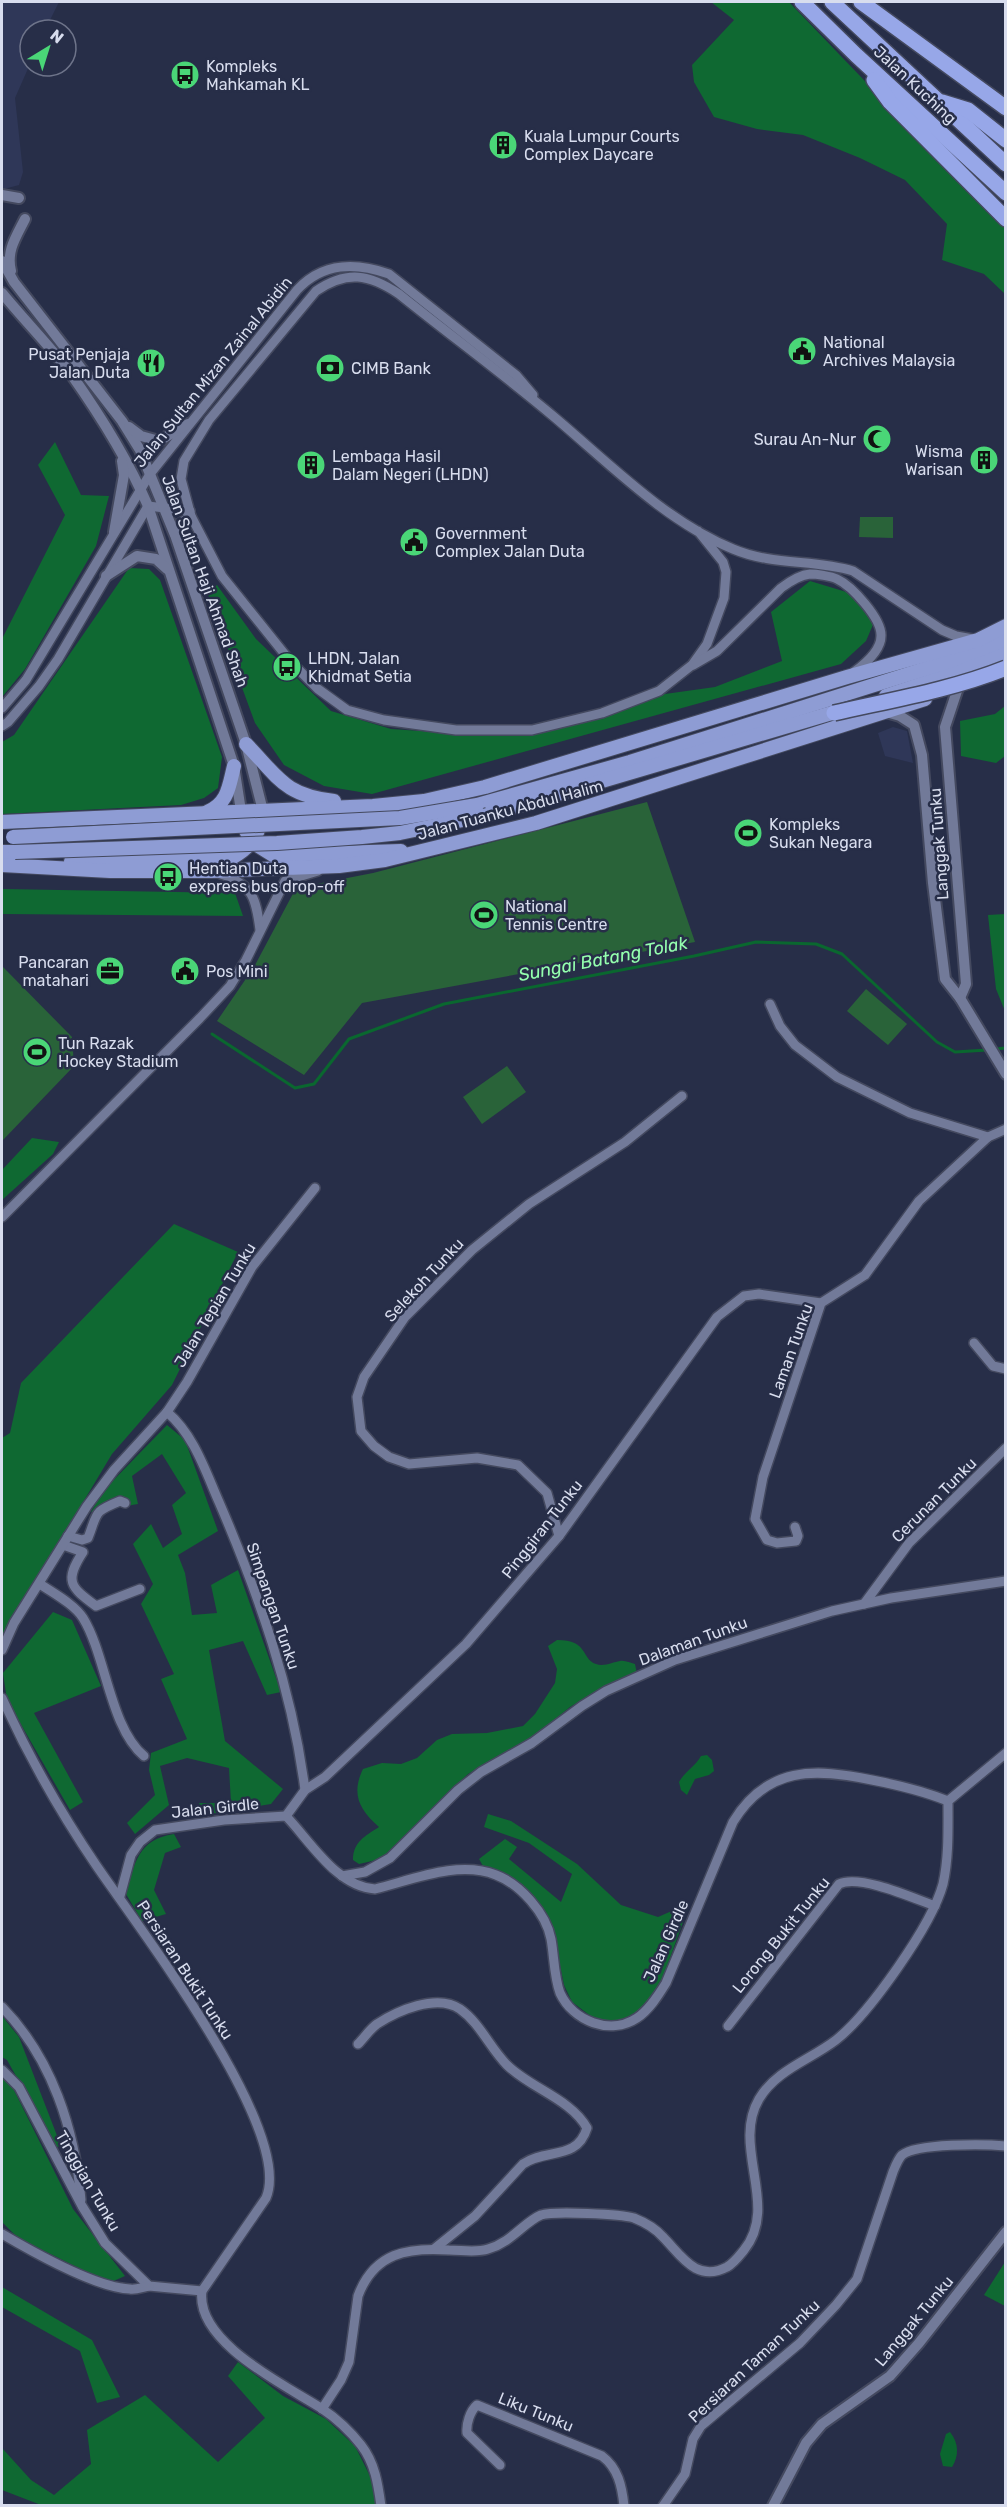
<svg xmlns="http://www.w3.org/2000/svg" width="1007" height="2507" viewBox="0 0 1007 2507" font-family="Rubik,sans-serif">
<style>
.built{fill:#2f3758}
.green{fill:#296339}
.forest{fill:#0f6932}
.water{fill:#0a672f}
.lines{fill:none;stroke-linecap:round;stroke-linejoin:round}
.stream{stroke:#0a672f;stroke-width:3}
.minor-casing{stroke:#44495f;stroke-width:12}
.tertiary-casing{stroke:#44495f;stroke-width:14}
.primary-casing{stroke:#44495f;stroke-width:16}
.trunk-casing{stroke:#44495f;stroke-width:18}
.minor{stroke:#727a99;stroke-width:9}
.tertiary{stroke:#727a99;stroke-width:10}
.primary{stroke:#8e9cd4;stroke-width:14}
.trunk{stroke:#97a7e8;stroke-width:15}
.primary-bridge-casing{stroke:#44495f;stroke-width:16;stroke-linecap:butt}
.trunk-bridge-casing{stroke:#44495f;stroke-width:18;stroke-linecap:butt}
.primary-bridge{stroke:#8e9cd4;stroke-width:14}
.trunk-bridge{stroke:#97a7e8;stroke-width:15}
.labels{text-anchor:middle;dominant-baseline:central;stroke-width:5;stroke-linejoin:round;paint-order:stroke}
.poi-label{font-size:16px;fill:#d8ddee;stroke:#272e48;text-anchor:start}
.street-label{font-size:16px;fill:#d8ddee;stroke:#272e48}
.water-label{font-size:18px;font-style:italic;fill:#94ffae;stroke:#272e48}
</style>
<rect width="100%" height="100%" fill="#272e48"/>
<g class="built">
<path d="M2,2H59L45,30H30V64L15,98L23,172L19,185L4,189L2,187Z"/>
<path d="M893,727L907,731L913,763L885,756L878,733Z"/>
</g>
<g class="green">
<path d="M860,517H893V538L859,537Z"/>
<path d="M647,802L695,942L604,959L598,969L584,962L362,1003L304,1075L217,1021L254,967L296,888L373,873Z"/>
<path d="M2,966L72,1037L74,1066L2,1141Z"/>
<path d="M866,989L907,1024L888,1045L847,1011Z"/>
<path d="M507,1066L526,1092L482,1124L463,1097Z"/>
</g>
<g class="forest">
<path d="M711,2H789L982,203L1005,220V294L984,274L942,260L947,224L905,180L860,158L803,135L757,129L714,117L694,82L692,65L734,20Z"/>
<path d="M55,442L81,495L109,496L96,546L25,669L2,697V639L65,515L38,465Z"/>
<path d="M129,568L149,569L160,580L222,757L218,788L204,798L181,805L2,814V742L14,735Z"/>
<path d="M810,581L853,594L875,620L866,641L841,664L372,794L324,786L284,765L255,723L207,592L217,585L256,639L331,711L391,729L496,736L665,694L715,687L782,661L771,612Z"/>
<path d="M1005,706V756L996,763L961,756L960,721L995,714Z"/>
<path d="M2,889L235,893L243,916L2,914Z"/>
<path d="M1005,914H1006L1005,1011L996,989L988,915Z"/>
<path d="M32,1138L59,1142L53,1154L2,1200V1170Z"/>
<path d="M174,1224L238,1252L172,1385L112,1454L2,1637V1438L10,1433L21,1383Z"/>
<path d="M167,1425L185,1440L218,1531L178,1555L185,1573L192,1615L217,1613L211,1585L238,1570L281,1692L267,1695L243,1641L209,1650L225,1741L283,1789L271,1804L204,1815L199,1803H231L229,1768L187,1758L160,1766L169,1805L135,1834L127,1823L155,1795L149,1770L151,1753L187,1739L161,1679L174,1674L141,1604L153,1584L133,1544L151,1524L163,1548L182,1534L172,1505L186,1493L162,1454L132,1476L138,1504L91,1512L102,1492Z"/>
<path d="M53,1612L72,1620L101,1686L34,1713L83,1802L70,1810L7,1700L3,1673Z"/>
<path d="M557,1640C589,1640 581,1659 596,1664C604,1667 613,1662 620,1661C625,1660 630,1663 635,1664L637,1674L594,1693L570,1707L536,1735L468,1774L381,1859L359,1864L353,1860C353,1842 365,1836 379,1827C359,1809 351,1794 363,1769L382,1763L401,1764L417,1758L437,1740L452,1734L487,1733L523,1726L535,1714L555,1683L557,1669L548,1646Z"/>
<path d="M488,1814L511,1821L577,1864L621,1905L658,1917L690,1903L662,1980L648,2000L637,2012L619,2021L596,2020L572,2002L564,1985L551,1922L527,1890L507,1875L483,1866L479,1859L505,1839L517,1847L509,1859L561,1902L572,1874L529,1843L484,1827Z"/>
<path d="M174,1834L181,1847L165,1853L154,1890L166,1914L142,1921L126,1894C135,1863 137,1840 174,1834Z"/>
<path d="M2,2016L19,2037L61,2146L56,2147L7,2060L2,2057Z"/>
<path d="M2,2078L11,2084L73,2209L125,2276L109,2283L18,2238L2,2222Z"/>
<path d="M1005,2262L1006,2306H1005L984,2295Z"/>
<path d="M2,2287L92,2340L120,2397L97,2403L80,2351L2,2307Z"/>
<path d="M238,2362L283,2396L326,2419L355,2446L372,2480L376,2505H41L2,2490V2448L31,2480L54,2495L91,2464L87,2430L145,2395L218,2462L265,2418L228,2376Z"/>
</g>
<g class="water">
<path d="M707,1755L712,1760L714,1771L709,1775L695,1779L687,1795L681,1790L679,1782C685,1771 695,1767 701,1756Z"/>
<path d="M950,2432C959,2443 959,2456 952,2467L943,2466L940,2454L946,2434Z"/>
</g>
<g class="lines">
<g class="stream">
<path d="M212,1034L295,1088L314,1084L349,1039L444,1004L694,956L756,942L816,944L842,954L937,1042L955,1052L987,1050"/>
<path d="M994,1049L1006,1048"/>
</g>
<g class="minor-casing">
<g id="minor">
<path d="M698,531L723,562L726,572L724,598L707,644L692,665L659,691L602,713L532,730H456L384,720L347,710L318,689L291,662L222,576L191,516L181,479L184,461L209,420L316,291C347,270 369,274 399,294C450,335 503,374 553,416C609,463 665,521 733,549C773,566 815,559 853,571L942,630L956,636L973,639"/>
<path d="M175,535L180,523L191,516"/>
<path d="M693,665L717,651L781,588C789,582 799,575 810,574C816,574 831,576 837,579C852,586 882,619 881,636C881,651 865,664 854,672"/>
<path d="M2,708L26,680L150,474L297,290C323,262 355,262 389,274L516,375L533,395"/>
<path d="M2,726L8,722L39,686L58,659L148,506L190,511"/>
<path d="M221,874C253,885 256,898 260,930"/>
<path d="M770,1004L780,1026L795,1045L837,1077L910,1113L988,1137"/>
<path d="M2,1217L200,1018L230,986L246,960L285,881L318,871"/>
<path d="M974,1343L993,1366L1006,1369"/>
<path d="M167,1412C194,1435 205,1470 219,1502C259,1595 292,1689 305,1790"/>
<path d="M795,1527L798,1536L796,1541L777,1543L767,1540L755,1519L763,1477L821,1303L865,1275L919,1201L988,1137L1006,1129"/>
<path d="M68,1536L82,1540L88,1538C98,1512 93,1512 120,1501L125,1503"/>
<path d="M559,1536L547,1493L518,1465L477,1458L409,1464L389,1457L374,1446L361,1431L357,1397L364,1377L405,1317L472,1250L529,1204L625,1142L682,1096"/>
<path d="M63,1545L83,1552C64,1581 70,1587 96,1606L140,1589"/>
<path d="M40,1584C53,1593 74,1604 83,1618C106,1655 110,1728 144,1756"/>
<path d="M864,1604L909,1543L1006,1448"/>
<path d="M2,1650L14,1623L87,1506L114,1470L167,1412L187,1382L252,1267L315,1188"/>
<path d="M2,1698C28,1755 60,1812 96,1865C136,1924 295,2130 266,2198L202,2291C195,2342 285,2385 321,2408C336,2418 350,2431 361,2445C375,2463 378,2484 381,2506"/>
<path d="M286,1816L305,1790L325,1777L466,1644L559,1536L717,1317L744,1296L759,1294L821,1303"/>
<path d="M342,1876L365,1872L390,1858L458,1790L481,1772L532,1743L582,1706L606,1691L675,1660L832,1611L891,1598L1006,1581"/>
<path d="M120,1896L131,1855L140,1842L155,1830L224,1820L286,1816C310,1841 337,1887 375,1889C412,1880 458,1860 496,1875C520,1884 546,1913 551,1939C554,1955 554,1977 560,1993C573,2021 610,2036 637,2018C649,2010 658,1996 666,1983L733,1822C767,1766 815,1768 872,1780C898,1785 923,1791 948,1801"/>
<path d="M2,2007C52,2058 75,2130 81,2200"/>
<path d="M728,2026L839,1884C860,1874 913,1898 935,1906"/>
<path d="M358,2044C364,2038 370,2029 377,2024C397,2011 437,1993 460,2009C480,2023 490,2048 507,2065C530,2088 571,2099 587,2128C577,2161 546,2148 523,2164L475,2216L434,2249"/>
<path d="M2,2070L19,2087L82,2206L105,2243L149,2286L202,2291"/>
<path d="M2,2234C31,2251 97,2288 130,2289C136,2290 143,2287 149,2286"/>
<path d="M322,2409L341,2380L349,2362L358,2296C374,2253 407,2247 449,2250C462,2250 476,2253 488,2249C512,2242 524,2222 541,2215C554,2211 621,2214 634,2218C644,2222 656,2229 663,2237C681,2255 696,2283 727,2267C734,2263 739,2256 744,2250C780,2206 731,2147 759,2099C776,2070 810,2060 836,2040C869,2014 932,1925 943,1884C949,1857 948,1828 948,1801L1006,1753"/>
<path d="M500,2465L467,2433C466,2424 470,2411 477,2405L602,2456C618,2468 622,2486 624,2506"/>
<path d="M663,2506L685,2474L693,2439L701,2426L800,2343L836,2305L857,2279L893,2172C895,2167 898,2159 902,2155C917,2143 985,2144 1006,2146"/>
</g>
</g>
<g class="tertiary-casing">
<g id="tertiary">
<path d="M2,195L19,198"/>
<path d="M2,261L14,282L122,421L140,450L175,535L246,744L263,811"/>
<path d="M11,271C6,251 16,237 25,219"/>
<path d="M2,293C24,320 50,346 71,374C100,415 128,460 148,506L234,766L241,811"/>
<path d="M129,427L141,436L159,441L188,424"/>
<path d="M114,532L124,475L122,461"/>
<path d="M106,576L137,556L156,559L167,569"/>
<path d="M958,688L945,727L966,984L960,998"/>
<path d="M886,712L900,716L914,725L922,755L933,883L945,979L960,998L1006,1074"/>
<path d="M773,2506L806,2443L822,2424L890,2376L919,2343L1006,2232"/>
</g>
</g>
<g class="primary-casing">
<g id="primary">
<path d="M886,696L952,674L1006,653"/>
<path d="M246,744C279,778 284,795 334,801"/>
<path d="M477,805L630,762L950,661L1006,639"/>
<path d="M207,812C228,804 229,786 234,766"/>
<path d="M241,815L244,827L252,842L273,855L401,851"/>
<path d="M487,815L842,710"/>
<path d="M2,822L373,806L424,801L485,787L847,677L978,640L1006,626"/>
<path d="M2,852H15"/>
<path d="M71,861L233,857C250,848 259,835 262,816"/>
<path d="M2,865L110,871H212L339,866L385,860L536,823L925,699"/>
</g>
</g>
<g class="trunk-casing">
<g id="trunk">
<path d="M802,2L856,55L1006,193"/>
<path d="M832,2L1006,164"/>
<path d="M861,2L1006,108"/>
<path d="M874,80L890,102L1006,219"/>
<path d="M942,102L968,110L1006,140"/>
</g>
</g>
<use href="#minor" class="minor"/>
<use href="#tertiary" class="tertiary"/>
<use href="#primary" class="primary"/>
<use href="#trunk" class="trunk"/>
<g class="primary-bridge-casing">
<g id="primary-bridge">
<path d="M13,837L400,818L477,805"/>
<path d="M15,852L277,843L362,837L400,833L487,815"/>
</g>
</g>
<g class="trunk-bridge-casing">
<path id="trunk-bridge" d="M834,713C891,700 951,690 1006,668"/>
</g>
<use href="#primary-bridge" class="primary-bridge"/>
<use href="#trunk-bridge" class="trunk-bridge"/>
</g>
<defs>
<g id="bus-disc" transform="scale(1.5)"><circle r="9.5" fill="#4ad677" stroke="#272e48"/><path d="M-5-6H5V4H4V6H2V4H-2V6H-4V4H-5ZM-3.5-4V0h7V-4ZM-3.5 1.2v1.5H-2V1.2ZM2 1.2v1.5H3.5V1.2Z" fill="#111"/></g>
<g id="building-disc" transform="scale(1.5)"><circle r="9.5" fill="#4ad677" stroke="#272e48"/><path d="M-4-6H4V6H1V3H-1V6H-4ZM-2.5-4.3h1.7v1.8h-1.7ZM.8-4.3h1.7v1.8H.8ZM-2.5-1h1.7V.8h-1.7ZM.8-1h1.7V.8H.8Z" fill="#111"/></g>
<g id="civic-disc" transform="scale(1.5)"><circle r="9.5" fill="#4ad677" stroke="#272e48"/><path d="M-.6-6.5H3V-4.5H.6V-3L4-1V1h2V6H-6V1h2V-1L-.6-3ZM-1.2 2.5V6h2.4V2.5Z" fill="#111"/></g>
<g id="restaurant-disc" transform="scale(1.5)"><circle r="9.5" fill="#4ad677" stroke="#272e48"/><path d="M-5-6h1v4h1v-4h1v4h1v-4h1v5L-1.5 .5V6h-2V.5L-5-1ZM5-6V6H3V1.5H1.5Q1.5-4 5-6Z" fill="#111"/></g>
<g id="bank-disc" transform="scale(1.5)"><circle r="9.5" fill="#4ad677" stroke="#272e48"/><path d="M-6-4H6V4H-6ZM0-2.3a2.3 2.3 0 1 0 0 4.6a2.3 2.3 0 1 0 0-4.6Z" fill="#111"/></g>
<g id="mosque-disc" transform="scale(1.5)"><circle r="9.5" fill="#4ad677" stroke="#272e48"/><path d="M3.5-4.9A6 6 0 1 0 3.5 4.9A5 5 0 1 1 3.5-4.9Z" fill="#111"/></g>
<g id="stadium-disc" transform="scale(1.5)"><circle r="9.5" fill="#4ad677" stroke="#272e48"/><path d="M0-5a6.5 5 0 1 0 0 10a6.5 5 0 1 0 0-10ZM-3.5-1.8h7v3.6h-7Z" fill="#111"/></g>
<g id="office-disc" transform="scale(1.5)"><circle r="9.5" fill="#4ad677" stroke="#272e48"/><path d="M-6-3h4V-5.5h4V-3h4V5H-6ZM-1-4.5V-3h2v-1.5ZM-6 0V1H6V0Z" fill="#111"/></g>
</defs>
<g fill-rule="evenodd">
<use href="#bus-disc" x="185" y="75"/>
<use href="#building-disc" x="503" y="145"/>
<use href="#civic-disc" x="802" y="351"/>
<use href="#restaurant-disc" x="151" y="363"/>
<use href="#bank-disc" x="330" y="368"/>
<use href="#mosque-disc" x="877" y="439"/>
<use href="#building-disc" x="984" y="460"/>
<use href="#building-disc" x="311" y="465"/>
<use href="#civic-disc" x="414" y="542"/>
<use href="#bus-disc" x="287" y="667"/>
<use href="#stadium-disc" x="748" y="833"/>
<use href="#bus-disc" x="168" y="877"/>
<use href="#stadium-disc" x="484" y="915"/>
<use href="#office-disc" x="110" y="971"/>
<use href="#civic-disc" x="185" y="971"/>
<use href="#stadium-disc" x="37" y="1052"/>
</g>
<g class="labels">
<g class="poi-label">
<text x="206" y="66">Kompleks<tspan x="206" dy="18">Mahkamah KL</tspan></text>
<text x="524" y="136">Kuala Lumpur Courts<tspan x="524" dy="18">Complex Daycare</tspan></text>
<text x="823" y="342">National<tspan x="823" dy="18">Archives Malaysia</tspan></text>
<text x="130" y="354" text-anchor="end">Pusat Penjaja<tspan x="130" dy="18">Jalan Duta</tspan></text>
<text x="351" y="368">CIMB Bank</text>
<text x="856" y="439" text-anchor="end">Surau An-Nur</text>
<text x="963" y="451" text-anchor="end">Wisma<tspan x="963" dy="18">Warisan</tspan></text>
<text x="332" y="456">Lembaga Hasil<tspan x="332" dy="18">Dalam Negeri (LHDN)</tspan></text>
<text x="435" y="533">Government<tspan x="435" dy="18">Complex Jalan Duta</tspan></text>
<text x="308" y="658">LHDN, Jalan<tspan x="308" dy="18">Khidmat Setia</tspan></text>
<text x="769" y="824">Kompleks<tspan x="769" dy="18">Sukan Negara</tspan></text>
<text x="189" y="868">Hentian Duta<tspan x="189" dy="18">express bus drop-off</tspan></text>
<text x="505" y="906">National<tspan x="505" dy="18">Tennis Centre</tspan></text>
<text x="89" y="962" text-anchor="end">Pancaran<tspan x="89" dy="18">matahari</tspan></text>
<text x="206" y="971">Pos Mini</text>
<text x="58" y="1043">Tun Razak<tspan x="58" dy="18">Hockey Stadium</tspan></text>
</g>
<g class="street-label">
<text transform="translate(915 85) rotate(43)">Jalan Kuching</text>
<text transform="translate(213 372) rotate(-51)">Jalan Sultan Mizan Zainal Abidin</text>
<text transform="translate(205 581) rotate(70)">Jalan Sultan Haji Ahmad Shah</text>
<text transform="translate(510 810) rotate(-15)">Jalan Tuanku Abdul Halim</text>
<text transform="translate(939 844) rotate(-94)">Langgak Tunku</text>
<text transform="translate(424 1280) rotate(-47)">Selekoh Tunku</text>
<text transform="translate(215 1305) rotate(-59)">Jalan Tepian Tunku</text>
<text transform="translate(791 1351) rotate(-70)">Laman Tunku</text>
<text transform="translate(934 1500) rotate(-45)">Cerunan Tunku</text>
<text transform="translate(542 1529) rotate(-52)">Pinggiran Tunku</text>
<text transform="translate(273 1606) rotate(71)">Simpangan Tunku</text>
<text transform="translate(693 1641) rotate(-20)">Dalaman Tunku</text>
<text transform="translate(215 1808) rotate(-6)">Jalan Girdle</text>
<text transform="translate(781 1935) rotate(-51)">Lorong Bukit Tunku</text>
<text transform="translate(666 1941) rotate(-66)">Jalan Girdle</text>
<text transform="translate(185 1970) rotate(57)">Persiaran Bukit Tunku</text>
<text transform="translate(88 2181) rotate(60)">Tinggian Tunku</text>
<text transform="translate(914 2321) rotate(-50)">Langgak Tunku</text>
<text transform="translate(754 2361) rotate(-43)">Persiaran Taman Tunku</text>
<text transform="translate(536 2412) rotate(22)">Liku Tunku</text>
</g>
<g class="water-label">
<text transform="translate(603 959) rotate(-11)">Sungai Batang Tolak</text>
</g>
</g>
<rect width="1007" height="2507" fill="none" stroke="#d8ddee" stroke-width="6"/>
<g transform="translate(48 48) rotate(38)"><circle r="28" fill="#272e48" stroke="#6e748a" stroke-width="1.5"/>
<path d="M0-4.5L10 22L0 15L-10 22Z" fill="#4ad677"/>
<text y="-9" font-size="16" font-weight="bold" text-anchor="middle" fill="#d8ddee">N</text>
</g>
</svg>
